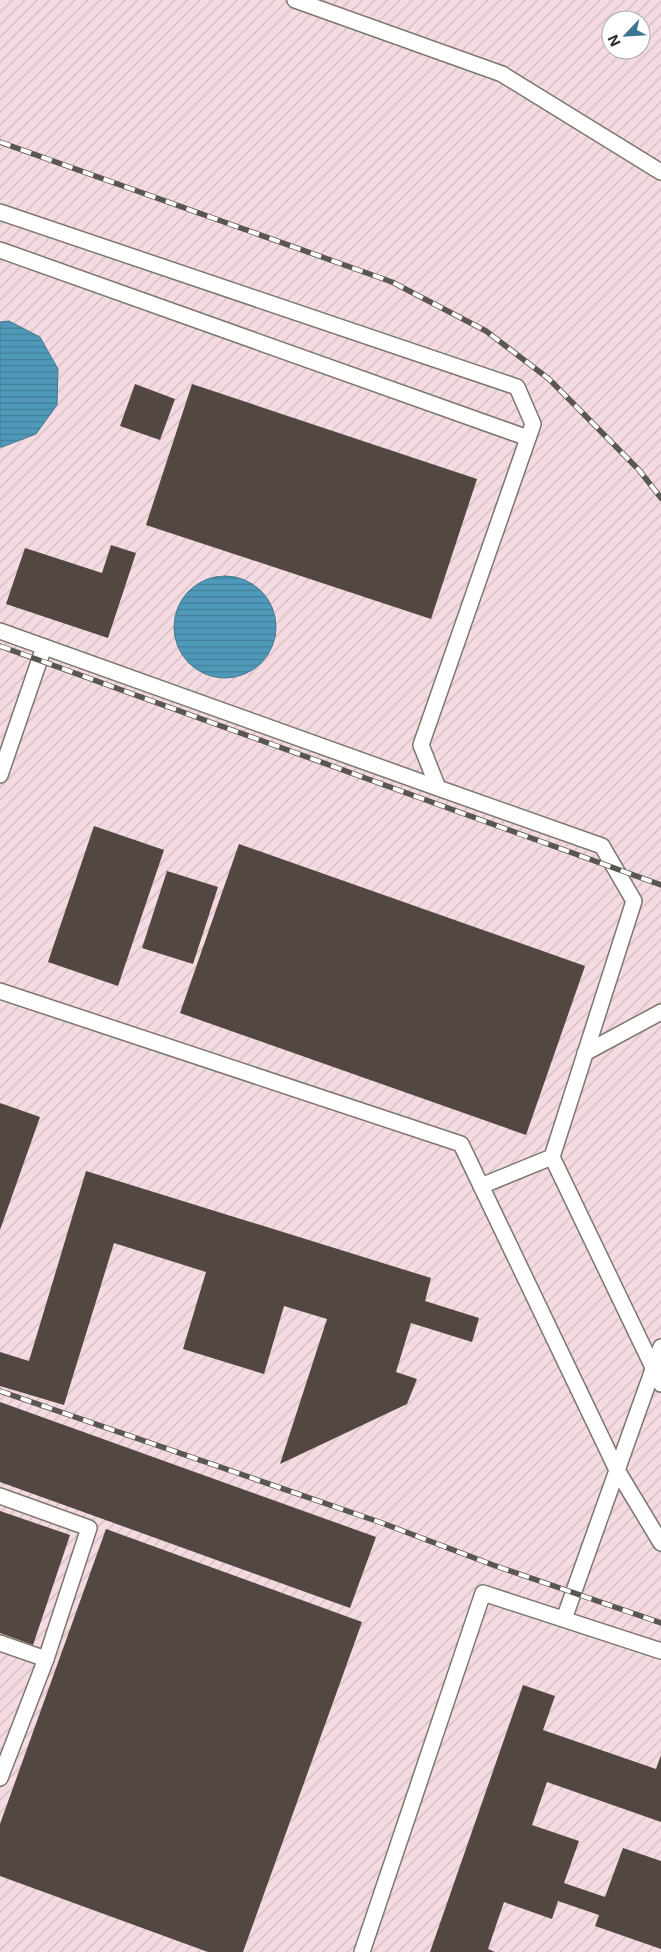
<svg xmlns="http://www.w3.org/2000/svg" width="661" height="1952" viewBox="0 0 661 1952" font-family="Inter,sans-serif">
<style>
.industrial{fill:url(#industrial-furrows);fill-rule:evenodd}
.water{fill:url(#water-rules);stroke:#45798e}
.building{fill:#524741}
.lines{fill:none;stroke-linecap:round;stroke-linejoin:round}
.lane-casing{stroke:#7c786d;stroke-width:18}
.lane{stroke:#fff;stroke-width:15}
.rail-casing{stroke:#595750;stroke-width:5.5}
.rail{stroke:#fff;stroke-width:4;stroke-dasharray:11;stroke-linecap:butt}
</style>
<defs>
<pattern id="industrial-furrows" width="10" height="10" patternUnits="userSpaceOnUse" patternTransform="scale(1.25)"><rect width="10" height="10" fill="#f4dae1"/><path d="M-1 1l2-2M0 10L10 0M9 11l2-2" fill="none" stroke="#d2bbc1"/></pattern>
<pattern id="water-rules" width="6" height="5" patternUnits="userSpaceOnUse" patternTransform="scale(1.25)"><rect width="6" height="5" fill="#4f9aba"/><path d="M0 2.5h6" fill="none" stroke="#427e97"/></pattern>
</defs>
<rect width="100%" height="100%" fill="#f0ecdf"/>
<path class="industrial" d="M0,0H661V1952H0ZM611,20H641V50H611Z"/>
<g class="water">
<path d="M9,321L40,337L58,369L57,405L36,434L2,447H0V322Z"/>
<circle cx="225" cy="627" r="51"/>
</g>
<g class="building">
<path d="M135,384L175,399L160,440L120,426Z"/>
<path d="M192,384L477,479L431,619L146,525Z"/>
<path d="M111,545L136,553L108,638L6,604L25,548L102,573Z"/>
<path d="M94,826L164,850L118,986L48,962Z"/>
<path d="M239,844L585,966L526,1135L180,1013Z"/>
<path d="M167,871L218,887L193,964L142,948Z"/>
<path d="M0,1103L40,1117L0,1230Z"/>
<path d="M86,1171L431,1278L425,1301L479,1318L472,1342L411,1323L396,1372L417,1379L407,1404L280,1464L327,1319L284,1306L264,1374L183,1349L206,1272L114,1243L64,1405L0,1386V1352L29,1361Z"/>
<path d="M0,1402L376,1537L350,1608L0,1482Z"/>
<path d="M0,1511L70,1535L33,1645L0,1633Z"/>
<path d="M106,1529L362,1622L243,1952H208L0,1876V1824Z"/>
<path d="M523,1685L555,1696L543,1730L656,1769L661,1755V1822L547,1782L532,1825L579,1841L564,1883L605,1897L623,1848L661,1861V1949L595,1926L599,1915L558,1901L552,1919L504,1902L488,1949L495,1952H430Z"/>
</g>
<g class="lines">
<g class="lane-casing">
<g id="lane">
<path d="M295,0L502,74L661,172"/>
<path d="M0,212L517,387L533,424L421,745L438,788L602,846L634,901L552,1157L481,1186"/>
<path d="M0,250L528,438"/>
<path d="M0,631L438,788"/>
<path d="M0,775L44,647"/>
<path d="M0,991L461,1144L617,1470L661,1543"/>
<path d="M585,1053L661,1012"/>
<path d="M552,1157L661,1384"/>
<path d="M0,1496L89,1528L46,1659L0,1778"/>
<path d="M564,1619L661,1347"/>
<path d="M0,1643L46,1659"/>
<path d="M362,1952L483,1593L661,1651"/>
</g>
</g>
<use href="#lane" class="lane"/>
<g class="rail-casing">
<g id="rail">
<path d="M0,142L392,282L486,331L549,379L639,470L661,498"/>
<path d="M0,646L661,885"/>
<path d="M0,1391L382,1523L493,1565L661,1623"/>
</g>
</g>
<use href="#rail" class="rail"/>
</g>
<g transform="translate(626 35) rotate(245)"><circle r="24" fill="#ffffff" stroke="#ababa9"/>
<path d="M0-4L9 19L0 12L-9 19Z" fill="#3b758e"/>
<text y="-8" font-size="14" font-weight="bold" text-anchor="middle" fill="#2e2c27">N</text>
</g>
</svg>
